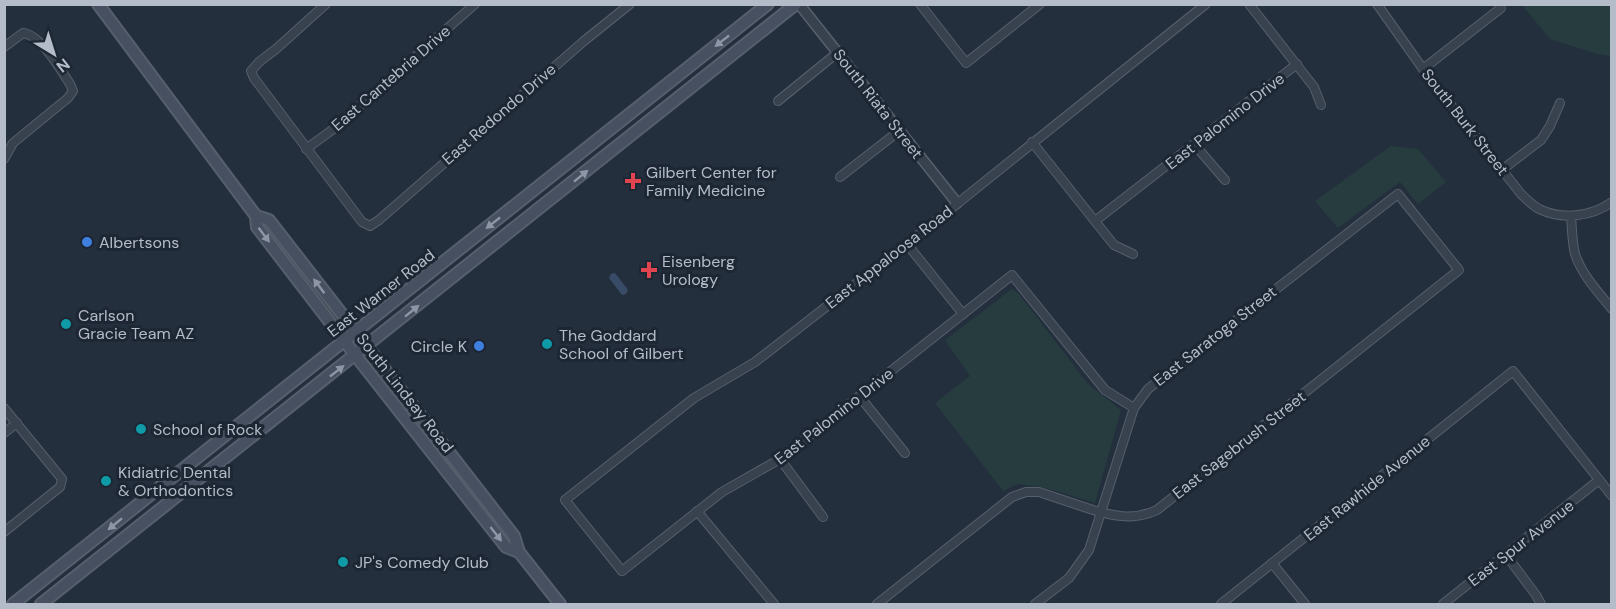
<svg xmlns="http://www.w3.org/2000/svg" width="1616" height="609" viewBox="0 0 1616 609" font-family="'DM Sans',sans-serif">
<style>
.green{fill:#263c3f}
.water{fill:#394c67}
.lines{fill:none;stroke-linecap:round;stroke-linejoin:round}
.minor-casing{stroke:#565f6c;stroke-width:10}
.tertiary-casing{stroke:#565f6c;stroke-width:12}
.secondary-casing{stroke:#565f6c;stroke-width:14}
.minor{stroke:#38414e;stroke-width:8}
.tertiary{stroke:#38414e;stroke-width:9}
.secondary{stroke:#465061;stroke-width:10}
.oneway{fill:#8e96a5}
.health-dot{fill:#e0444e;stroke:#1d2633;stroke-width:2}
.shop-dot{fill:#3f7fe0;stroke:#1d2633;stroke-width:2}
.culture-dot{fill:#0f9aa8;stroke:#1d2633;stroke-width:2}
.labels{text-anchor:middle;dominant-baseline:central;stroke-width:6;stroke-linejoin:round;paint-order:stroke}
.street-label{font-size:16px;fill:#b4bcc9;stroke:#1d2633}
.poi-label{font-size:16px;fill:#b4bcc9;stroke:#1d2633;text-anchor:start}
</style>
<rect width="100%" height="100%" fill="#242f3e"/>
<g class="green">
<path d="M1522,5H1611V56L1597,54L1550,39Z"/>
<path d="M1391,146L1418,149L1446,182L1418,204L1400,182L1338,228L1315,201Z"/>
<path d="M1012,289L1019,294L1088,384L1121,410L1095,503L1046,488L1018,484L1003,491L935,403L970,376L945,340Z"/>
</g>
<path class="water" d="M615,273L628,290L626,294L622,295L609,278L611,274Z"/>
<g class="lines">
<g class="minor-casing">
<g id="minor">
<path d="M326,4L276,49L259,62L251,71L254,78L362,222L370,226L379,220L584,41L630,4"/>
<path d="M920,4L966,63L1040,4"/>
<path d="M1249,4L1314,87L1321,105"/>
<path d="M1377,4L1423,69L1521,194C1526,199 1532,205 1539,209C1562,220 1591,217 1612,202"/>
<path d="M4,47L23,33C41,35 60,69 70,84L73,91L68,98L13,143L4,159"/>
<path d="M1423,69L1501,8"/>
<path d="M778,101L837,53"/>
<path d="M1032,142L1114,245L1133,254"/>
<path d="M1194,144L1225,180"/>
<path d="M306,149L332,130L475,4"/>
<path d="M1503,169L1541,140L1550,126L1560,103"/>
<path d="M840,177L899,131"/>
<path d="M1571,216C1572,228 1572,242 1575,254C1582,275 1598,292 1612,309"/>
<path d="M1095,221L1297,64"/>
<path d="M907,244L963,314"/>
<path d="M860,397L905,453"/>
<path d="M4,408L62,479L60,487L4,532"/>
<path d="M1134,408L1105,390L1012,275L780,459L722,492L622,571L565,500L694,398L755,362L907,244L1206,4"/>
<path d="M4,433L17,423"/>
<path d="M780,459L823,517"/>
<path d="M697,511L774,604"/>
<path d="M1506,555L1536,595L1541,604"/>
<path d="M1272,563L1305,604"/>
<path d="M877,604L1012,497L1026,492H1039L1093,510C1116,517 1135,520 1157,510L1459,270L1398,194L1148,389L1134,408L1089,550L1069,578L1035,604"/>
<path d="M1221,604L1513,371L1612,496"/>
<path d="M1443,604L1599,480"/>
</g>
</g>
<g class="tertiary-casing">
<path id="tertiary" d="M799,4L957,203"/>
</g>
<g class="secondary-casing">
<g id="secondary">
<path d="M98,4L256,216L257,227L356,356L506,547L519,552"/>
<path d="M256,216L269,220L514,536L519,552L560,604"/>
<path d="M13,604L768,4"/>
<path d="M41,604L796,4"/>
</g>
</g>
<use href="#minor" class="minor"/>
<use href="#tertiary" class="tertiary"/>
<use href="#secondary" class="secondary"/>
</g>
<defs><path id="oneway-solid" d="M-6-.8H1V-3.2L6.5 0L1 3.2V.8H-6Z" transform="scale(1.5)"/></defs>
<g class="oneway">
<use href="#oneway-solid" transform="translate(722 41) rotate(142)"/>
<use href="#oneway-solid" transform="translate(581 176) rotate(-39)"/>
<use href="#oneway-solid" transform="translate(493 223) rotate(142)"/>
<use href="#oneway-solid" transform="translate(264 235) rotate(53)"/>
<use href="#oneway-solid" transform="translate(319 286) rotate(-127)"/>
<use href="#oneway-solid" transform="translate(412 311) rotate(-39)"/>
<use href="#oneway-solid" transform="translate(337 371) rotate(-38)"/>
<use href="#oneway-solid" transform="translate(115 524) rotate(141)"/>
<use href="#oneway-solid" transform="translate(496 534) rotate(52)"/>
</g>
<g class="health-dot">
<path d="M630 172h6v6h6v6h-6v6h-6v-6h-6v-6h6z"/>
<path d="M646 261h6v6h6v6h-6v6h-6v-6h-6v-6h6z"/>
</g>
<g class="shop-dot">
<circle cx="87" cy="242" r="6"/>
<circle cx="479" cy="346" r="6"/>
</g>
<g class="culture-dot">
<circle cx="66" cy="324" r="6"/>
<circle cx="547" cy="344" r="6"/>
<circle cx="141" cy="429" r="6"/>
<circle cx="106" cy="481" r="6"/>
<circle cx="343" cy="562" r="6"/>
</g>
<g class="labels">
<g class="street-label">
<text transform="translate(391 78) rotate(-41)">East Cantebria Drive</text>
<text transform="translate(878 104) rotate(52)">South Riata Street</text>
<text transform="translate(499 114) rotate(-41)">East Redondo Drive</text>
<text transform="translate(1225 121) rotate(-38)">East Palomino Drive</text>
<text transform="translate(1465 122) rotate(52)">South Burk Street</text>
<text transform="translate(889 257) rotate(-38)">East Appaloosa Road</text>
<text transform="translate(381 293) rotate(-38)">East Warner Road</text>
<text transform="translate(1215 336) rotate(-38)">East Saratoga Street</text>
<text transform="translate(405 393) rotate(52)">South Lindsay Road</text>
<text transform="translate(834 416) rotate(-38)">East Palomino Drive</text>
<text transform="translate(1239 445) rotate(-38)">East Sagebrush Street</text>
<text transform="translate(1367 488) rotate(-39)">East Rawhide Avenue</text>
<text transform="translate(1521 543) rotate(-38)">East Spur Avenue</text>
</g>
<g class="poi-label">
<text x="646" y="172">Gilbert Center for<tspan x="646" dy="18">Family Medicine</tspan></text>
<text x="99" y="242">Albertsons</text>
<text x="662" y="261">Eisenberg<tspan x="662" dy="18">Urology</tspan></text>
<text x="78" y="315">Carlson<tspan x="78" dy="18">Gracie Team AZ</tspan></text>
<text x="559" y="335">The Goddard<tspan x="559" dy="18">School of Gilbert</tspan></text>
<text x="467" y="346" text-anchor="end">Circle K</text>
<text x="153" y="429">School of Rock</text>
<text x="118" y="472">Kidiatric Dental<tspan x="118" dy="18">&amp; Orthodontics</tspan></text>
<text x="355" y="562">JP's Comedy Club</text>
</g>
</g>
<rect width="1616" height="609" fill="none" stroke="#b4bcc9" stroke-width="12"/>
<g transform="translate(54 54) rotate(142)" stroke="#1d2633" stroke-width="4.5" paint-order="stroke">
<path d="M0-4.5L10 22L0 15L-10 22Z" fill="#b4bcc9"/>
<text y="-9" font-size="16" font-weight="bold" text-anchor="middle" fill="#b4bcc9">N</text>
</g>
</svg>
